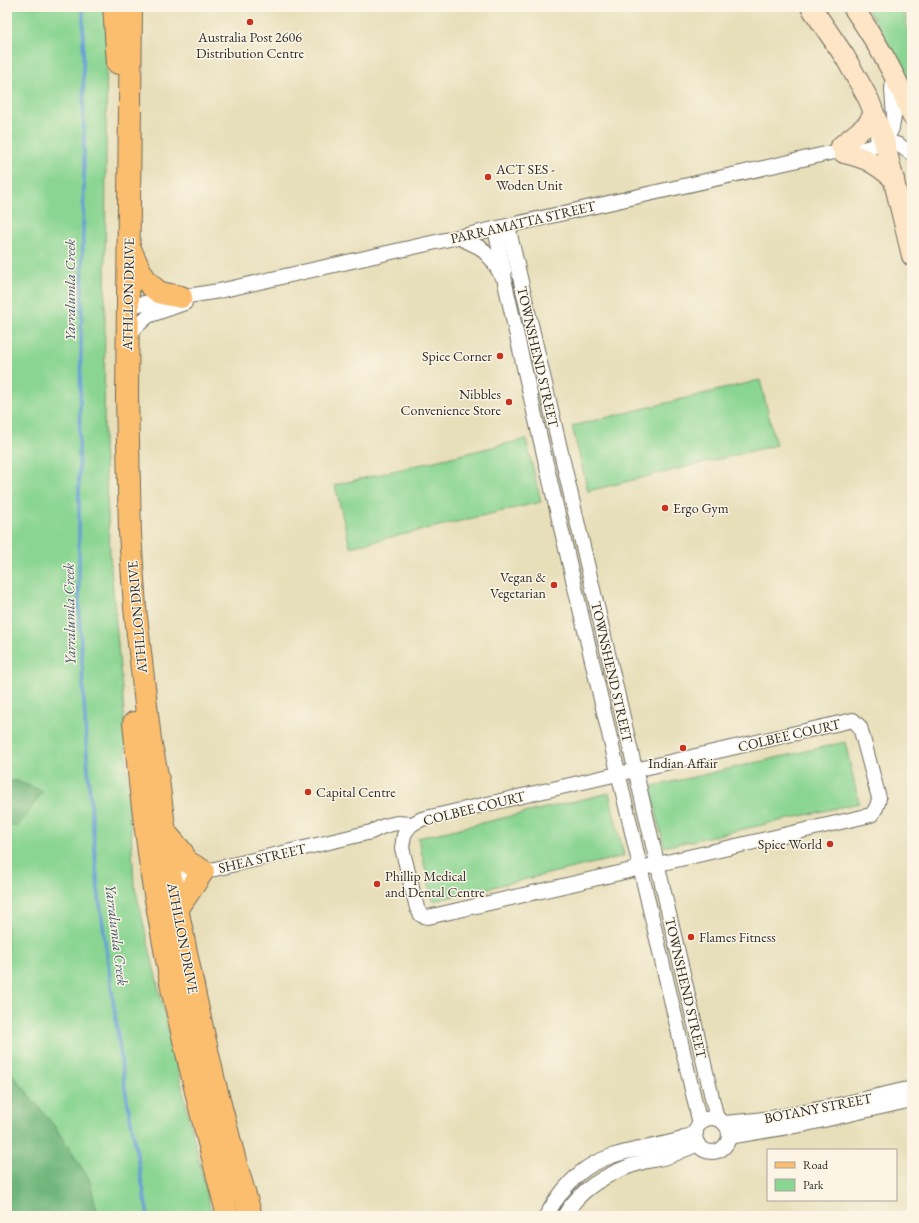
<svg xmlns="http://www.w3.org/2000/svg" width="919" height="1223" viewBox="0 0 919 1223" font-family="'EB Garamond',serif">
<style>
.green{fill:#8ad592;stroke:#5a805e}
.forest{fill:#6fb67c;stroke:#4d7054}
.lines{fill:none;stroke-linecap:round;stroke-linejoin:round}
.stream{stroke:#689ed5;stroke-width:3.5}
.street-casing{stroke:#6d6a5d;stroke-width:16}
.secondary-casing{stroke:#6d6a5d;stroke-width:22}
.primary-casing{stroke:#6d6a5d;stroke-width:24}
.street{stroke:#fff;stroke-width:14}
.secondary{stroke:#fde5c5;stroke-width:20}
.primary{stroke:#fbbe6e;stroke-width:22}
.poi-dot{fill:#c8321e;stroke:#fcf5e5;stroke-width:1.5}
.labels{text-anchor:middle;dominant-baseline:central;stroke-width:3;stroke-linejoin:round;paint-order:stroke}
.poi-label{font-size:14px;fill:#2b2b2b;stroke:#fcf5e5;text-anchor:start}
.street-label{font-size:14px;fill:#2b2b2b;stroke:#fcf5e5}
.water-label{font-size:15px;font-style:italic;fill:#43596f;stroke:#fcf5e5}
</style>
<rect width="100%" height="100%" fill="#fcf5e5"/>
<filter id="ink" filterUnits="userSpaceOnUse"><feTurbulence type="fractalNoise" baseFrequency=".025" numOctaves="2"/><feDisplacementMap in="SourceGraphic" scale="8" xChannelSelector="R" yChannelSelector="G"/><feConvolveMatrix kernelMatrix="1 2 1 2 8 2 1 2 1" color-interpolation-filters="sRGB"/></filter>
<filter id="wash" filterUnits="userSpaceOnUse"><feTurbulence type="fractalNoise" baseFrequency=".012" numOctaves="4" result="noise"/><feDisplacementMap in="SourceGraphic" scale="16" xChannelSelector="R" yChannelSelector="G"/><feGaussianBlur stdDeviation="0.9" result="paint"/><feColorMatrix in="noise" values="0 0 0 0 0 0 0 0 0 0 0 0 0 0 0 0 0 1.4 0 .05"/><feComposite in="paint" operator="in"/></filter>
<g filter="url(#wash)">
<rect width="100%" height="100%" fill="#e7dfba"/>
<g class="green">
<path d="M7,7H107L104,447L111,569L123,699L134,883L212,1216H7Z"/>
<path d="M866,7H903L912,49V93L877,24Z"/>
<path d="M760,380L776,445L588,491L572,426Z"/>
<path d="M526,439L541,502L350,547L335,485Z"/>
<path d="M845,742L859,803L664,847L650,787Z"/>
<path d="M609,793L624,856L433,901L418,838Z"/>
</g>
<g class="forest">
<path d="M7,781H16L43,791C33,803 28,816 17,826H7Z"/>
<path d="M7,1068L55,1127L89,1179L98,1216H7Z"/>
</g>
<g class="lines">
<path class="stream" d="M83,7L84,177L79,462V608L87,758L98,889L125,1088L148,1216"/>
</g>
</g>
<g filter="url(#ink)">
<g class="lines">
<g class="street-casing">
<g id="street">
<path d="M877,137L899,145L912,154"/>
<path d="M508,226L717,1119"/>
<path d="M495,229L504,271L505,283L535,416L700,1124"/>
<path d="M458,237L481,248L493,261L501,275"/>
<path d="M128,307L144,303L219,291L834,152L844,153L858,150L879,145L884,140L889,134L892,128L894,117L892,91L893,75"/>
<path d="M128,334L148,316L185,303"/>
<path d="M853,720L860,727L879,798C878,806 876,810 871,815L428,917L421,915L417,908L402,848L404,835L407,830L412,824L422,819Z"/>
<path d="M164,881L342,839L371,832L384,826L397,823L412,824"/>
<circle cx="712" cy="1135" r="17"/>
<path d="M724,1123C788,1119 850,1102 912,1088"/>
<path d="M729,1137L806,1124L912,1100"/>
<path d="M546,1216C555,1200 566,1185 580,1173C607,1150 646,1150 679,1140C684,1138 690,1135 696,1133"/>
<path d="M564,1216C581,1187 611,1171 643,1162C652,1160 661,1159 670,1156C679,1152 689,1148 698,1144"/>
</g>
</g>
<g class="secondary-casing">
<g id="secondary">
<path d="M811,7L845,57L869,100L884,140L912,256"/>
<path d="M853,7C876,41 898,78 912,116"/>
<path d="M841,146L867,125L874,114"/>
<path d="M844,153C867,158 876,164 894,179"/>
</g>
</g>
<g class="primary-casing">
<g id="primary">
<path d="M114,7L118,63"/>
<path d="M131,7L127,397L130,533L135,608L150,740L158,780L171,879L196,1001L214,1081L235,1161L251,1216"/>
<path d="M131,251C138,266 143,282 159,292C165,295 174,295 181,297"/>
<path d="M134,723L141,792L153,883L173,993L199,1104L228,1216"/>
<path d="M165,832L182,852L186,861L203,871L178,908"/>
</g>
</g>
<use href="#street" class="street"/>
<use href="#secondary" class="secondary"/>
<use href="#primary" class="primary"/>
</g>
</g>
<g class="poi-dot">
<circle cx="250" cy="22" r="4"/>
<circle cx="488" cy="177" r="4"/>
<circle cx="500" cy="356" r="4"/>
<circle cx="509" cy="402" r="4"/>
<circle cx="665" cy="508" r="4"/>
<circle cx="554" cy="585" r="4"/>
<circle cx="683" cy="748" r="4"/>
<circle cx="308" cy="792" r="4"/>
<circle cx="830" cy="844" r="4"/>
<circle cx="377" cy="884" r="4"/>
<circle cx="691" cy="937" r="4"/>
</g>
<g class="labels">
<g class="poi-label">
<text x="250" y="37" text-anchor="middle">Australia Post 2606<tspan x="250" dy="16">Distribution Centre</tspan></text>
<text x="496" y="169">ACT SES -<tspan x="496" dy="16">Woden Unit</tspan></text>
<text x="492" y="356" text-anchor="end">Spice Corner</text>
<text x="501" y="394" text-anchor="end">Nibbles<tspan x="501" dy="16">Convenience Store</tspan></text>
<text x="673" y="508">Ergo Gym</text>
<text x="546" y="577" text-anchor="end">Vegan &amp;<tspan x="546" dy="16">Vegetarian</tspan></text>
<text x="683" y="763" text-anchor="middle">Indian Affair</text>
<text x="316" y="792">Capital Centre</text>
<text x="822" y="844" text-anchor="end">Spice World</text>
<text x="385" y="876">Phillip Medical<tspan x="385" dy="16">and Dental Centre</tspan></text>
<text x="699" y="937">Flames Fitness</text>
</g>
<g class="street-label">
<text transform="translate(523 222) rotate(-13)">PARRAMATTA STREET</text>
<text transform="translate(128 294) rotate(-89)">ATHLLON DRIVE</text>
<text transform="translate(538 357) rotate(77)">TOWNSHEND STREET</text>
<text transform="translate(137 617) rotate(-95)">ATHLLON DRIVE</text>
<text transform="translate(612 672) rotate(77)">TOWNSHEND STREET</text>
<text transform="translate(789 735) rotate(-13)">COLBEE COURT</text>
<text transform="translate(474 808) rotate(-14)">COLBEE COURT</text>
<text transform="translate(262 858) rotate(-13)">SHEA STREET</text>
<text transform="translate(183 938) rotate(79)">ATHLLON DRIVE</text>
<text transform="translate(686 988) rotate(77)">TOWNSHEND STREET</text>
<text transform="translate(818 1108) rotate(-11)">BOTANY STREET</text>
</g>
<g class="water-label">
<text transform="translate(69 290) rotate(-90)">Yarralumla Creek</text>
<text transform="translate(69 614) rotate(-91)">Yarralumla Creek</text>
<text transform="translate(117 935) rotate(83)">Yarralumla Creek</text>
</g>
</g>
<rect width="919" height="1223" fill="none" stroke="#fcf5e5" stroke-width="24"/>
<rect x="767" y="1149" width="130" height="52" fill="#fcf5e5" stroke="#a8a49b"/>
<rect x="775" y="1162" width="20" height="6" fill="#fbbe6e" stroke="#a8a49b"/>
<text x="803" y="1169" font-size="12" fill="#2b2b2b">Road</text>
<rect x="775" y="1179" width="20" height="12" fill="#8ad592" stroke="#a8a49b"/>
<text x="803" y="1189" font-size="12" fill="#2b2b2b">Park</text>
</svg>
